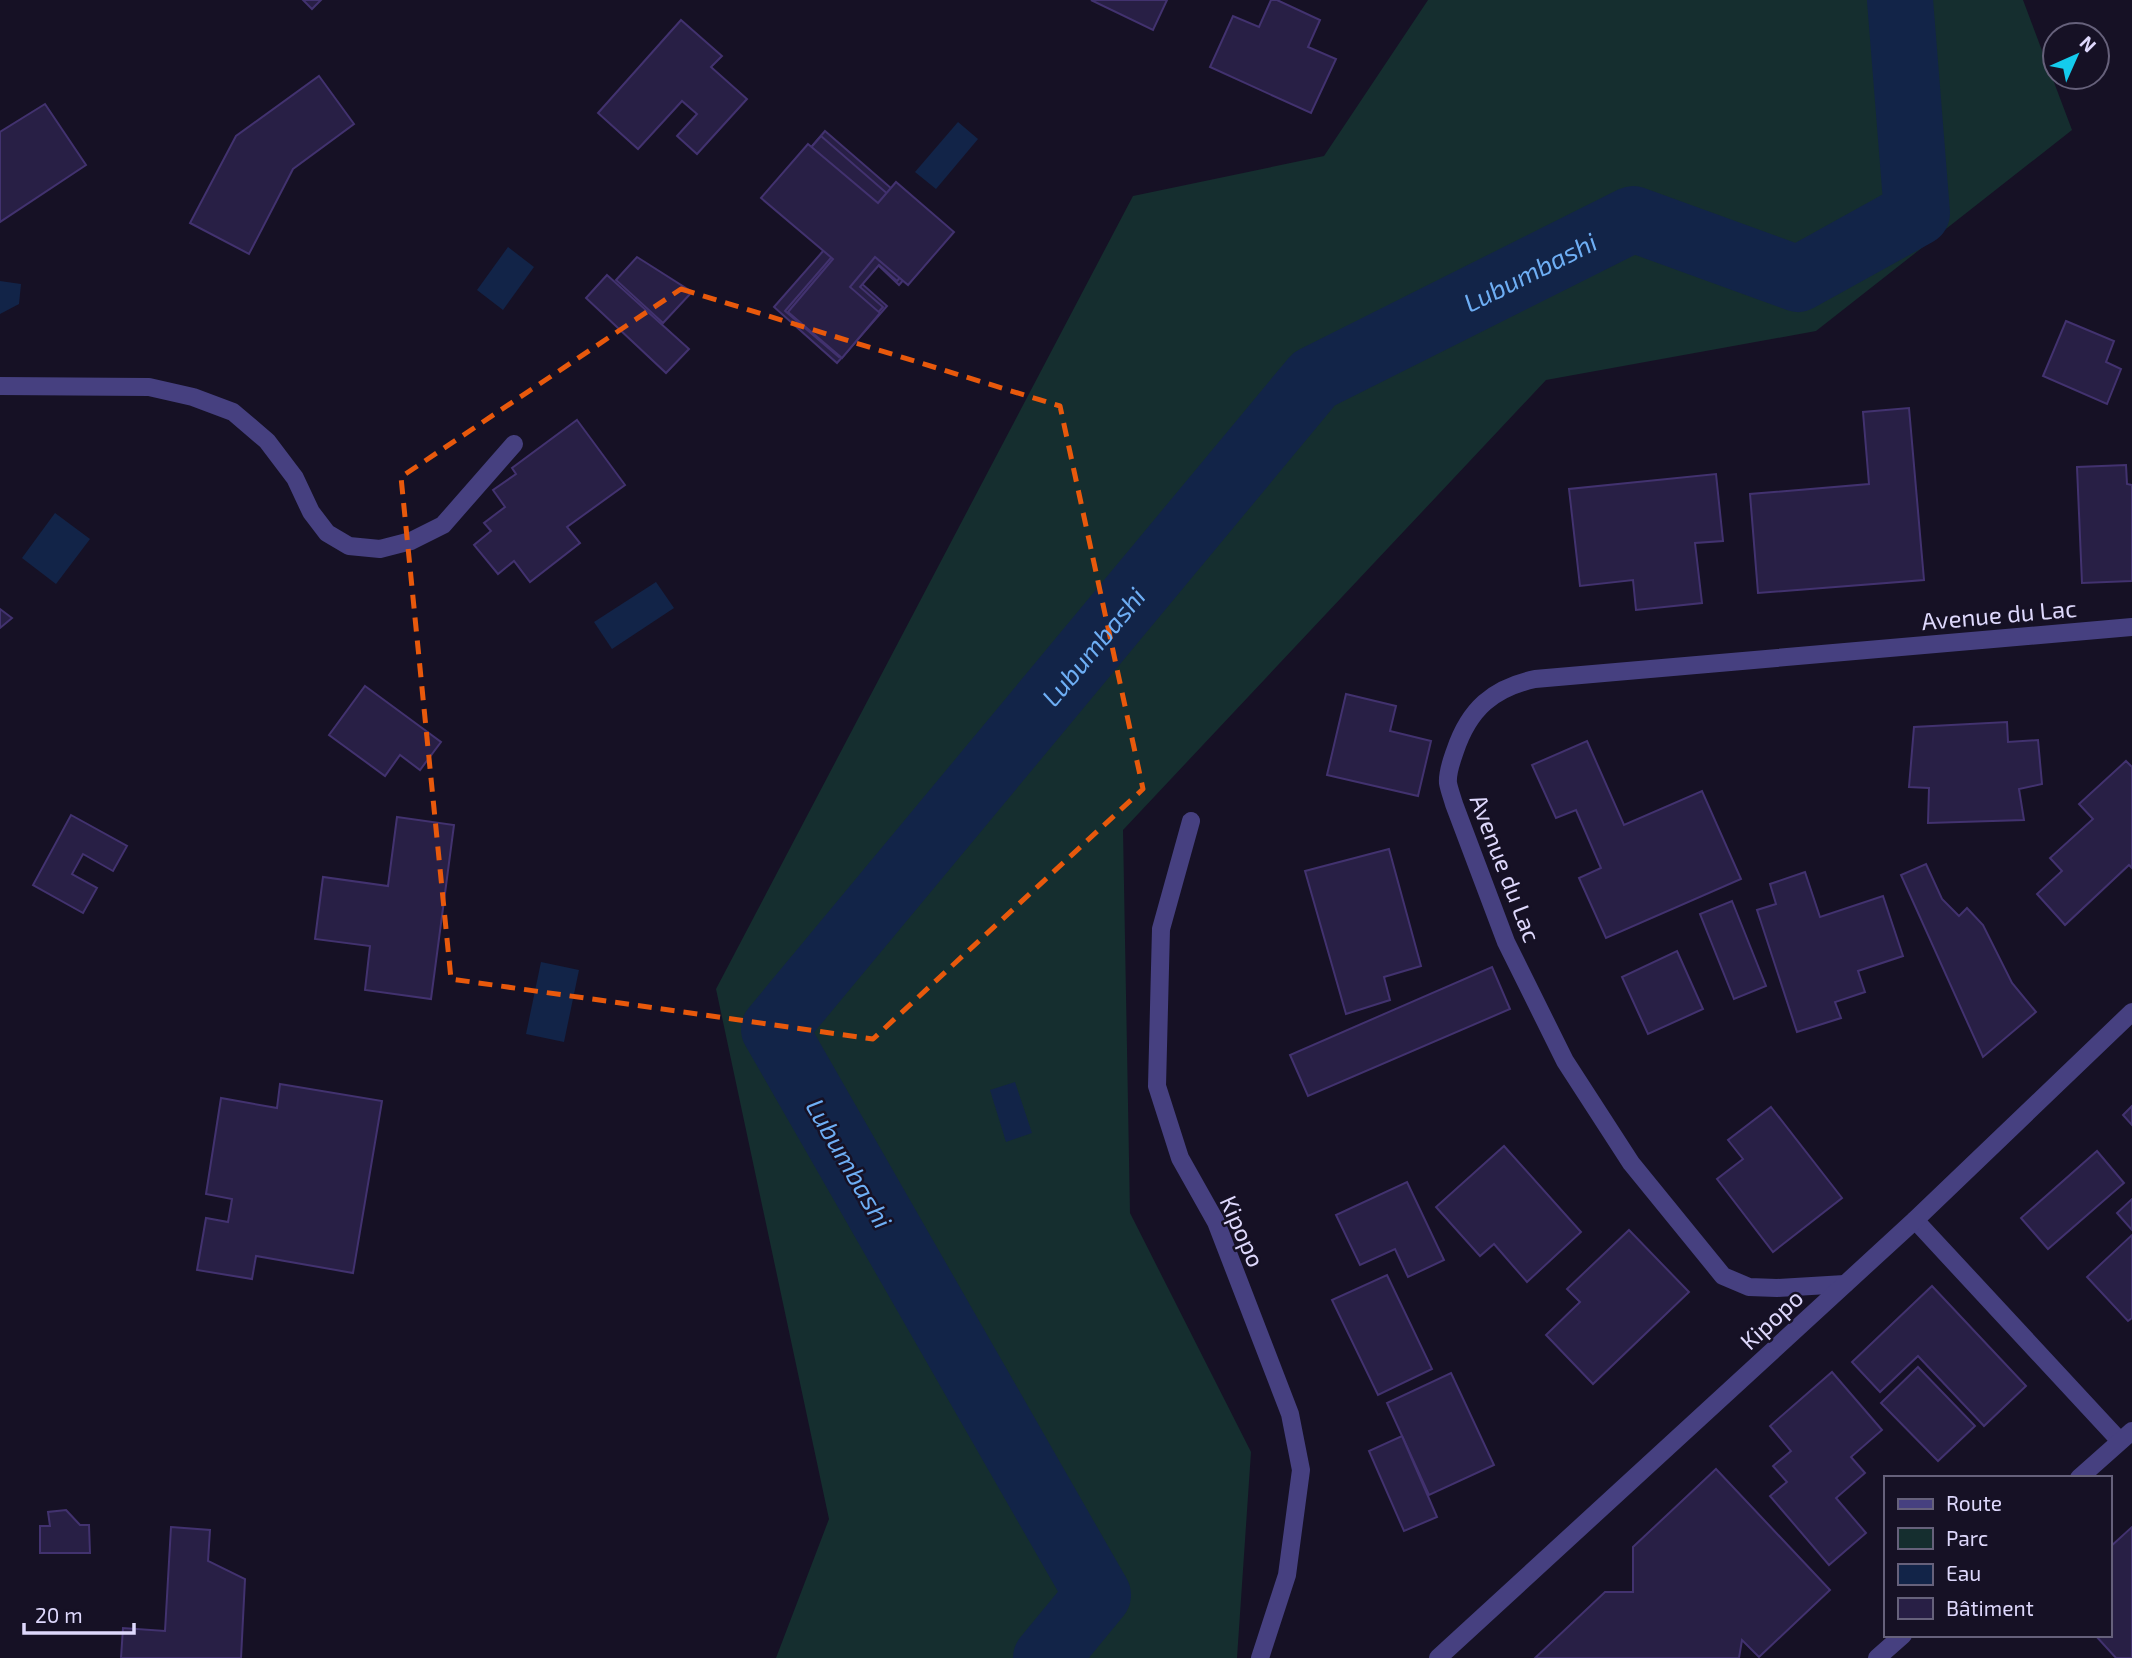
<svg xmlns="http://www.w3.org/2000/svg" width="2132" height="1658" viewBox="0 0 2132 1658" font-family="'Exo 2',sans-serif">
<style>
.green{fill:#152e2f}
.water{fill:#122448}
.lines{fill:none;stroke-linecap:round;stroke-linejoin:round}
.river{stroke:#122448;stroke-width:66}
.building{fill:#281f45;stroke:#42326f;stroke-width:2}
.street{stroke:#464080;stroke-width:18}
.marked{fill:none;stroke:#e8590c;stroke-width:5;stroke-dasharray:14 9;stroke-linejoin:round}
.labels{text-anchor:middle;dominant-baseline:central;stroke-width:5;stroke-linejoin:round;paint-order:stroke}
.street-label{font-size:24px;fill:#ded8fc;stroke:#161125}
.water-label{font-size:26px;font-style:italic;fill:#6eaef4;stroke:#161125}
</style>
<rect width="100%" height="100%" fill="#161125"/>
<path class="green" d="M1428,0H2023L2072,130L1816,331L1546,380L1123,830L1130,1213L1251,1452L1237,1658H776L829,1519L716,989L1133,196L1324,156Z"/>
<g class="water">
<path d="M958,122L978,139L936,189L915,172Z"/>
<path d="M508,247L534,267L503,310L477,290Z"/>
<path d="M0,281L21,284L19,304L0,314Z"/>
<path d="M55,513L90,539L56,584L22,558Z"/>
<path d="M656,582L674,608L612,649L594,622Z"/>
<path d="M541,962L579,970L564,1042L526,1034Z"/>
<path d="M1015,1082L1032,1133L1006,1142L990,1090Z"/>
</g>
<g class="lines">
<path class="river" id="s1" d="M1046,1658L1098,1595L774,1029L1314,379L1633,219L1798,279L1917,213L1900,0"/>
</g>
<g class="building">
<path d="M303,0H321L312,9Z"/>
<path d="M1091,0H1167L1153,30Z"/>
<path d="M1271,0H1277L1320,20L1308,47L1336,59L1311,113L1210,67L1233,16L1259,27Z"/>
<path d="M681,20L722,56L711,67L747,99L697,154L677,136L697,114L682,101L638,149L598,113Z"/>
<path d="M319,76L354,124L293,169L249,254L190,223L236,136Z"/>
<path d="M45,104L86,165L0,222V132Z"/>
<path d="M825,131L944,234L899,285L877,264L861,283L887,306L837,363L774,307L824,250L767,199Z"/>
<path d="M821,136L936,236L897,281L879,265L860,287L883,307L839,357L785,311L836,252L770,195Z"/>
<path d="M808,144L878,203L896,182L954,232L908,285L875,257L850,287L880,313L842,358L788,312L833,259L761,198Z"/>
<path d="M637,257L692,292L663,323L616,280Z"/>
<path d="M607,275L689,349L666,373L586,298Z"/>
<path d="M2066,321L2114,341L2106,362L2121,369L2107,404L2043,376Z"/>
<path d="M1909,408L1924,580L1758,593L1750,494L1869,484L1863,412Z"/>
<path d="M577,420L625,485L567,527L580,543L530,582L514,561L498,574L474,545L491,531L484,523L505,507L493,490L516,474L512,468Z"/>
<path d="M2126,465L2127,484L2132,485V581L2082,583L2077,467Z"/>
<path d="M1716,474L1723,541L1695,543L1702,603L1636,610L1633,580L1580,586L1569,489Z"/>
<path d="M0,609L12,618L0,628Z"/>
<path d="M365,686L441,742L420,770L400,755L385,776L329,735Z"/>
<path d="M1346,694L1396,706L1390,731L1431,741L1418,796L1327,775Z"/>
<path d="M2007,722L2008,742L2038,740L2042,784L2019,789L2024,820L1928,823L1929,788L1909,787L1914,727Z"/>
<path d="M1587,741L1624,825L1702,791L1741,879L1606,938L1579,878L1601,868L1576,810L1556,818L1532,765Z"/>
<path d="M2126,761L2132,767V868L2129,865L2065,925L2037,894L2062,871L2050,858L2093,819L2079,804Z"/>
<path d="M71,815L127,846L113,871L83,854L72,874L97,888L83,913L33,885Z"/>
<path d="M397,817L454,825L431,999L365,990L370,946L315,939L323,877L388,886Z"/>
<path d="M1389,849L1421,966L1384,977L1390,1000L1346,1014L1305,871Z"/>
<path d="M1926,864L1942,899L1959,916L1967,908L1983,925L2012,983L2036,1012L1983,1057L1901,875Z"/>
<path d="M1805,872L1820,917L1883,896L1903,956L1858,971L1865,992L1835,1002L1841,1018L1797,1032L1757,910L1776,904L1770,884Z"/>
<path d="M1732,901L1766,986L1734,999L1700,914Z"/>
<path d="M1677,951L1703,1009L1648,1034L1622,977Z"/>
<path d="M1492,967L1510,1009L1308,1096L1290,1055Z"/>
<path d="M280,1084L382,1101L353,1273L256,1256L252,1279L197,1270L206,1218L228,1222L232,1199L206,1194L221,1098L277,1108Z"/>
<path d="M2132,1106V1125L2123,1115Z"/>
<path d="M1771,1107L1842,1198L1773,1252L1717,1179L1743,1159L1728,1140Z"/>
<path d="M1504,1146L1581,1232L1527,1282L1494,1244L1480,1256L1436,1207Z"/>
<path d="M2097,1151L2124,1183L2048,1249L2021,1218Z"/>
<path d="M1407,1182L1444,1260L1408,1277L1395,1249L1360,1265L1336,1215Z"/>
<path d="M2132,1199V1230L2117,1213Z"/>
<path d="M1629,1230L1689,1292L1593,1384L1546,1335L1580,1302L1567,1289Z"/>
<path d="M2132,1235V1318L2128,1321L2087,1277Z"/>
<path d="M1387,1275L1432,1369L1378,1395L1332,1300Z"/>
<path d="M1932,1286L2026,1386L1984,1426L1918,1356L1880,1392L1852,1362Z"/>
<path d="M1918,1367L1975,1426L1938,1461L1881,1403Z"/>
<path d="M1832,1372L1882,1430L1851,1457L1865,1473L1836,1498L1866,1533L1829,1565L1770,1496L1787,1482L1773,1466L1791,1451L1770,1426Z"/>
<path d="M1451,1373L1494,1465L1429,1495L1387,1403Z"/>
<path d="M1402,1436L1437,1517L1404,1531L1369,1451Z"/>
<path d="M1716,1469L1830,1590L1759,1657L1742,1640L1739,1658H1535L1605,1592H1633V1547Z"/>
<path d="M66,1510L80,1525H89L90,1553H40V1526H50L48,1512Z"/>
<path d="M171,1527L210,1530L208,1561L245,1579L241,1658H121L123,1628L165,1631Z"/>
<path d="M2132,1527V1658H2116L2095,1635H2109V1548Z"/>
</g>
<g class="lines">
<g class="street">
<path d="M0,386L149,387L193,397L233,412L267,441L295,478L311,512L327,533L349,546L380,549L411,541L443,525L514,444"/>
<path d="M1191,821L1161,929L1157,1086L1180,1158L1216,1222L1290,1414L1301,1470L1287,1575L1260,1658"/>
<path d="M1915,1220L2120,1441"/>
<path d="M1845,1284L1777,1288L1749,1287L1723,1276L1631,1163L1565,1061L1506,942L1454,804C1452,797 1449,789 1448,783C1447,772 1452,760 1455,751C1469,709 1493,688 1535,679L2132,627"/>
<path d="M2079,1478L2132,1431"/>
<path d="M1438,1658L1915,1220L2132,1012"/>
<path d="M1877,1658L1903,1635"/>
</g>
</g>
<path class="marked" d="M681,289L1060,406L1143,789L873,1039L451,979L401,477Z"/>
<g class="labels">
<g class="street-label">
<text transform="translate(1999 614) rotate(-5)">Avenue du Lac</text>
<text transform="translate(1506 868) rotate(69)">Avenue du Lac</text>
<text transform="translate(1243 1231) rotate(66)">Kipopo</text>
<text transform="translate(1771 1319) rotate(-43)">Kipopo</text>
</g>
<g class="water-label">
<text stroke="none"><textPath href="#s1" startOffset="1820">Lubumbashi</textPath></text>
<text stroke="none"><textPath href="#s1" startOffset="1232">Lubumbashi</textPath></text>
<text transform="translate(850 1163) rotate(60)">Lubumbashi</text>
</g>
</g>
<rect x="1884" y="1476" width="228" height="161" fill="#161125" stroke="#66617b" stroke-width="2"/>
<rect x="1898" y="1499" width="35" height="10" fill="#464080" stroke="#66617b" stroke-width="2"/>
<text x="1946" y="1511" font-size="21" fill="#ded8fc">Route</text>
<rect x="1898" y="1528" width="35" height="21" fill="#152e2f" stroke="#66617b" stroke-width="2"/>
<text x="1946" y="1546" font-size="21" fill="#ded8fc">Parc</text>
<rect x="1898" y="1564" width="35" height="21" fill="#122448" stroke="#66617b" stroke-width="2"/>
<text x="1946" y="1581" font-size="21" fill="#ded8fc">Eau</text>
<rect x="1898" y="1598" width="35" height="21" fill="#281f45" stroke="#66617b" stroke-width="2"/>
<text x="1946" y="1616" font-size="21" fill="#ded8fc">Bâtiment</text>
<g transform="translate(2076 56) rotate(45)"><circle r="33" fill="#161125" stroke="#66617b" stroke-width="2"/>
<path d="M0-5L12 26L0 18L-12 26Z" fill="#14cbed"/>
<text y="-10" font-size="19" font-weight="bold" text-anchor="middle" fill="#ded8fc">N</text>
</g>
<path d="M24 1623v10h110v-10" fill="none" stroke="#ded8fc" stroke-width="3.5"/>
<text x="35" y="1623" font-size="21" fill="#ded8fc" stroke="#161125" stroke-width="5" paint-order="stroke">20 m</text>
</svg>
